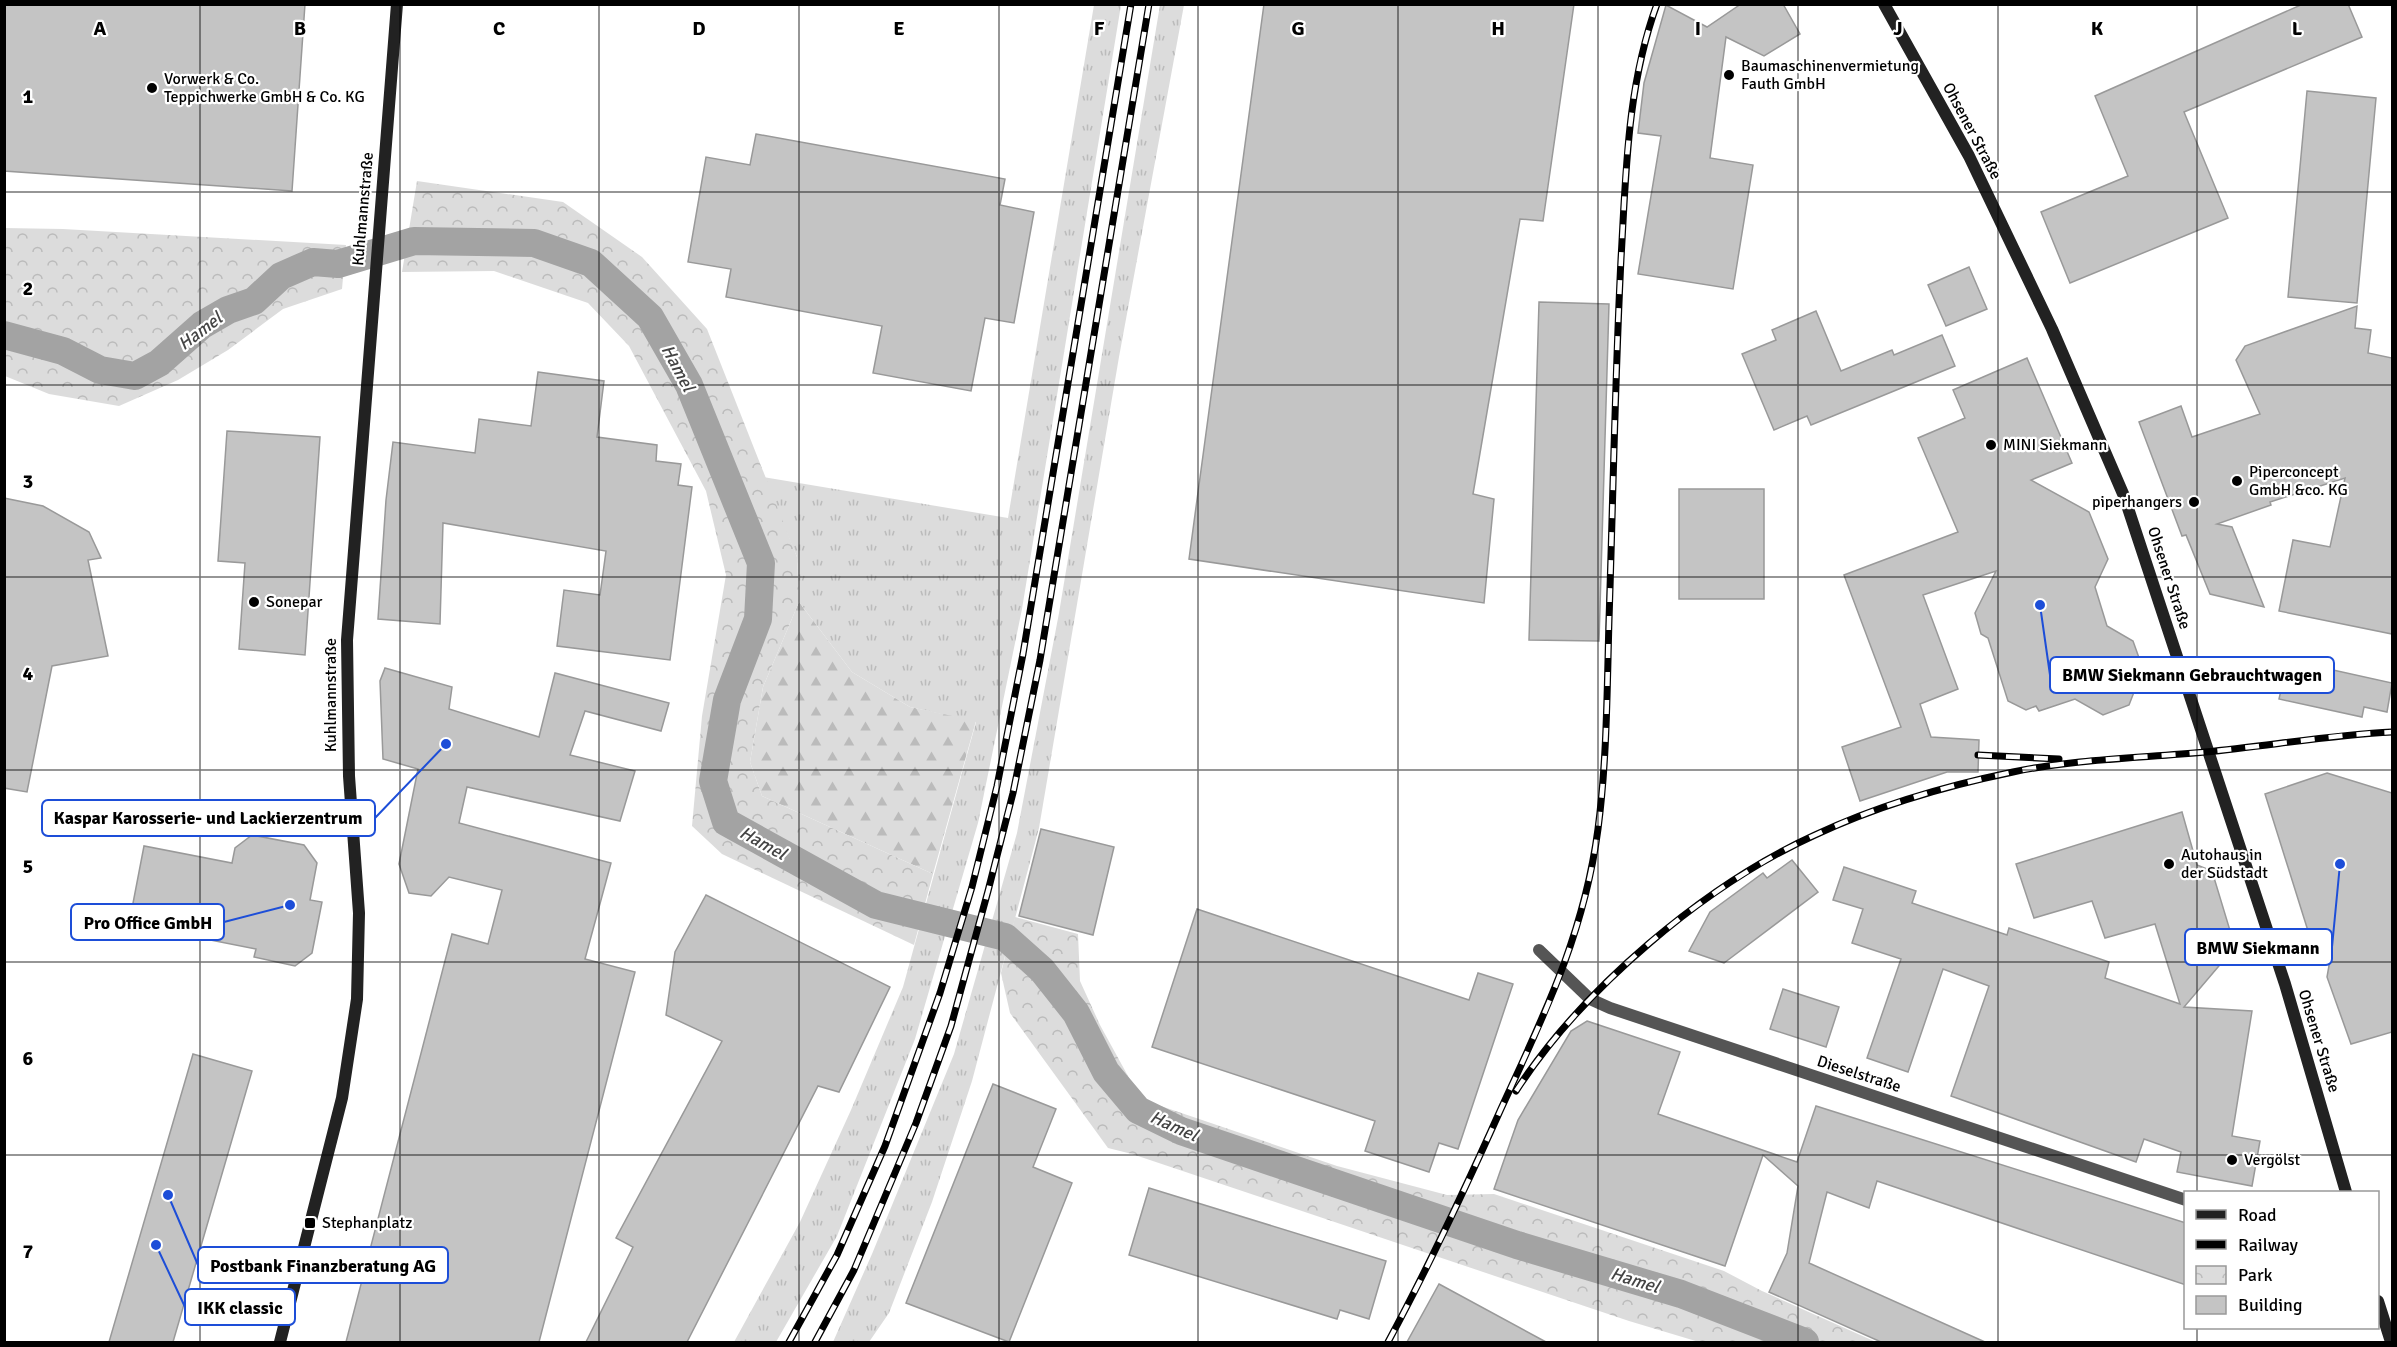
<svg xmlns="http://www.w3.org/2000/svg" width="2397" height="1347" viewBox="0 0 2397 1347" font-family="Signika,sans-serif">
<style>
.grass{fill:url(#grass-tufts)}
.forest{fill:url(#forest-firs)}
.park{fill:url(#park-crowns)}
.lines{fill:none;stroke-linecap:round;stroke-linejoin:round}
.canal{stroke:#a3a3a3;stroke-width:28}
.building{fill:#c4c4c4;stroke:#999;stroke-width:1.5}
.minor{stroke:#555;stroke-width:12}
.secondary{stroke:#222;stroke-width:12}
.rail-casing{stroke:#000;stroke-width:7}
.rail{stroke:#fff;stroke-width:4.5;stroke-dasharray:14;stroke-linecap:butt}
.grid{fill:none;stroke:#000;stroke-width:1.5;stroke-opacity:0.55}
.poi-dot{fill:#000;stroke:#fff;stroke-width:2}
.labels{text-anchor:middle;dominant-baseline:central;stroke-width:4.5;stroke-linejoin:round;paint-order:stroke}
.poi-label{font-size:16px;fill:#000;stroke:#fff;text-anchor:start}
.street-label{font-size:16px;fill:#000;stroke:#fff}
.water-label{font-size:18px;font-style:italic;fill:#444;stroke:#fff}
.grid-label{font-size:20px;text-anchor:middle;font-weight:bold;fill:#000;stroke:#fff;stroke-width:4.5;stroke-linejoin:round;paint-order:stroke}
.leader{fill:none;stroke:#1d4ed8;stroke-width:2}
.callout-dot{fill:#1d4ed8;stroke:#fff;stroke-width:2}
.callout{fill:#fff;stroke:#1d4ed8;stroke-width:2}
.callout-label{font-size:18px;text-anchor:middle;font-weight:bold;fill:#000}
</style>
<defs>
<pattern id="grass-tufts" width="24" height="20" patternUnits="userSpaceOnUse" patternTransform="scale(1.5)"><rect width="24" height="20" fill="#dcdcdc"/><path d="M3 7l-1-3M5 7V3M7 7l1-3M15 17l-1-3M17 17v-4M19 17l1-3" fill="none" stroke="#bbb"/></pattern>
<pattern id="forest-firs" width="22" height="20" patternUnits="userSpaceOnUse" patternTransform="scale(1.5)"><rect width="22" height="20" fill="#dcdcdc"/><path d="M5 1l3.5 6h-7zM16 11l3.5 6h-7z" fill="#bbb"/></pattern>
<pattern id="park-crowns" width="20" height="18" patternUnits="userSpaceOnUse" patternTransform="scale(1.5)"><rect width="20" height="18" fill="#dcdcdc"/><path d="M2 6a3 3 0 1 1 6 0M12 15a3 3 0 1 1 6 0" fill="none" stroke="#bbb"/></pattern>
</defs>
<rect width="100%" height="100%" fill="#fff"/>
<g class="grass">
<path d="M1094,5H1121L1022,609L978,823L915,1039L837,1236L776,1342H734L800,1222L851,1110L903,987L976,722L910,707L852,672L799,602L797,557L763,477L1008,518Z"/>
<path d="M1160,5H1184L1119,357L1039,828L972,1081L932,1202L889,1313L869,1342H833L872,1254L954,1054L1017,833L1059,613Z"/>
</g>
<path class="forest" d="M799,602L852,672L910,707L976,721L933,874L762,796L750,762L763,687Z"/>
<g class="park">
<path d="M417,181L563,202L642,257L707,329L797,557L799,602L763,687L750,762L762,796L933,874L914,945L722,854L692,826L702,716L726,575L706,491L629,346L588,303L494,271L402,272Z"/>
<path d="M4,228L63,229L346,245L342,289L283,309L228,350L178,380L119,406L49,394L5,376Z"/>
<path d="M1015,917L1078,934L1080,981L1100,1025L1134,1087L1149,1102L1337,1166L1447,1195L1494,1194L1724,1271L1762,1291L1876,1342H1699L1629,1321L1132,1154L1108,1148L1010,1013L1001,973Z"/>
</g>
<g class="lines">
<path class="canal" d="M4,335L63,351L100,370L135,376L159,363L202,325L228,310L254,301L281,276L313,262L338,264L414,241L534,243L591,263L650,317L689,385L761,563L758,619L727,700L713,781L726,822L876,905L1005,937L1042,970L1076,1013L1106,1072L1138,1110L1181,1131L1517,1245L1681,1294L1805,1342"/>
</g>
<g class="building">
<path d="M4,4H305L292,191L4,171Z"/>
<path d="M1264,4H1574L1543,221L1520,219L1473,494L1494,499L1484,603L1189,559Z"/>
<path d="M1741,4H1783L1800,34L1764,56L1726,37L1710,158L1753,165L1733,289L1638,274L1661,136L1638,133L1644,83L1666,5L1707,27Z"/>
<path d="M2303,4H2348L2362,37L2184,112L2228,218L2070,283L2041,212L2128,176L2095,96Z"/>
<path d="M2307,91L2376,98L2357,303L2288,297Z"/>
<path d="M756,134L1005,179L1000,205L1034,212L1014,323L985,318L971,391L873,373L882,326L726,297L731,269L688,262L706,157L750,165Z"/>
<path d="M1969,267L1987,309L1946,326L1928,285Z"/>
<path d="M1539,302L1609,304L1599,641L1529,640Z"/>
<path d="M2357,306L2355,328L2371,330L2368,353L2392,358V634L2279,611L2293,540L2330,547L2345,478L2270,502L2271,505L2217,524L2232,527L2264,607L2210,594L2186,535L2182,536L2139,422L2181,406L2192,437L2260,414L2236,360L2245,346Z"/>
<path d="M1816,311L1841,371L1892,350L1894,355L1942,335L1955,366L1811,425L1807,416L1774,430L1742,354L1776,340L1772,330Z"/>
<path d="M2027,358L2072,463L2031,480L2089,512L2108,559L2095,587L2107,626L2133,641L2143,669L2129,705L2103,715L2075,699L2039,711L2036,706L2026,710L2008,701L1988,638L1981,634L1975,613L1996,571L1923,595L1958,689L1920,704L1931,737L1979,740L1978,772H1947L1860,801L1842,747L1901,727L1844,575L1958,532L1918,438L1965,418L1953,390Z"/>
<path d="M538,372L604,381L597,437L657,445L656,461L681,464L678,485L692,487L670,660L557,646L564,590L600,595L606,551L443,523L440,624L378,619L386,500L393,442L475,453L479,419L531,426Z"/>
<path d="M227,431L320,437L305,655L239,649L245,563L218,561Z"/>
<rect x="1679" y="489" width="85" height="110"/>
<path d="M4,498L43,506L89,532L101,558L88,560L108,656L52,666L27,792L4,788Z"/>
<path d="M2288,660L2392,683L2387,712L2364,707L2362,717L2279,699Z"/>
<path d="M385,668L452,687L449,709L539,737L555,673L669,703L661,731L585,711L570,755L635,771L620,821L467,787L459,823L611,863L585,959L635,972L539,1342H346L452,934L488,944L502,890L449,877L431,896L409,893L399,864L418,769L383,759L380,681Z"/>
<path d="M2327,773L2392,793V1032L2351,1044L2327,977L2330,960L2321,958L2314,935L2309,934L2265,794Z"/>
<path d="M2182,812L2197,865L2212,871L2235,947L2184,1007L2252,1011L2232,1136L2260,1141L2252,1186L2177,1172L2181,1152L2144,1139L2136,1162L1951,1096L1989,986L1943,969L1908,1072L1867,1058L1901,959L1852,943L1863,909L1833,900L1844,867L1916,891L1912,903L2007,935L2009,928L2109,962L2105,978L2180,1004L2155,924L2105,938L2092,901L2034,918L2016,864Z"/>
<path d="M1041,829L1114,847L1093,935L1019,916Z"/>
<path d="M252,835L304,845L317,863L310,900L322,902L312,953L295,966L254,957L256,949L129,924L144,846L232,863L235,848Z"/>
<path d="M1792,860L1818,892L1724,963L1689,951L1710,912L1763,873L1767,878Z"/>
<path d="M706,895L890,987L839,1092L818,1086L687,1342H586L633,1247L616,1238L722,1041L666,1015L675,952Z"/>
<path d="M1197,909L1469,1000L1478,973L1513,984L1458,1149L1439,1143L1429,1172L1365,1151L1375,1121L1152,1047Z"/>
<path d="M1783,989L1839,1007L1826,1047L1770,1029Z"/>
<path d="M1587,1021L1680,1052L1658,1114L1797,1162L1816,1106L2186,1223V1285L1877,1181L1869,1208L1827,1192L1809,1263L1985,1342H1881L1769,1292L1787,1253L1798,1186L1763,1155L1725,1266L1494,1189L1518,1120L1571,1031Z"/>
<path d="M193,1054L252,1071L173,1342H109Z"/>
<path d="M993,1084L1056,1109L1033,1167L1072,1183L1009,1342L906,1303Z"/>
<path d="M1149,1188L1386,1261L1369,1319L1340,1310L1337,1319L1129,1255Z"/>
<path d="M1439,1284L1546,1342H1407Z"/>
</g>
<g class="lines">
<path class="minor" d="M1539,950L1590,999L1610,1008L2186,1200"/>
<g class="secondary">
<path d="M1884,4L1969,156L2052,329L2124,496L2285,984L2346,1192"/>
<path d="M2378,1301L2391,1342"/>
<path d="M280,1342L342,1098L357,999L359,913L349,776L347,640L397,4"/>
</g>
<g class="rail-casing">
<g id="rail">
<path d="M1978,755L2059,759"/>
<path d="M1516,1091C1582,989 1705,885 1815,835C1877,806 1945,786 2013,772C2075,759 2141,758 2205,752C2268,746 2330,735 2392,732"/>
<path d="M789,1342L837,1255L885,1146L940,993L972,887L997,786L1023,654L1131,4"/>
<path d="M815,1342L854,1270L916,1123L951,1026L988,891L1013,793L1040,660L1149,4"/>
<path d="M1388,1342C1429,1266 1465,1189 1500,1111C1544,1015 1584,935 1598,829C1607,760 1607,690 1609,620C1613,500 1615,379 1621,259C1626,173 1627,86 1657,4"/>
</g>
</g>
<use href="#rail" class="rail"/>
</g>
<path class="grid" d="M200,4V1342M400,4V1342M599,4V1342M799,4V1342M999,4V1342M1198,4V1342M1398,4V1342M1598,4V1342M1798,4V1342M1998,4V1342M2197,4V1192M4,192H2392M4,385H2392M4,577H2392M4,770H2392M4,962H2392M4,1155H2392M2197,1328V1342"/>
<g class="poi-dot">
<circle cx="1729" cy="75" r="6"/>
<circle cx="152" cy="88" r="6"/>
<circle cx="1991" cy="445" r="6"/>
<circle cx="2237" cy="481" r="6"/>
<circle cx="2194" cy="502" r="6"/>
<circle cx="254" cy="602" r="6"/>
<circle cx="2169" cy="864" r="6"/>
<circle cx="2232" cy="1160" r="6"/>
<rect x="304" y="1217" width="12" height="12" rx="3"/>
</g>
<g class="labels">
<g class="poi-label">
<text x="1741" y="66">Baumaschinenvermietung<tspan x="1741" dy="18">Fauth GmbH</tspan></text>
<text x="164" y="79">Vorwerk &amp; Co.<tspan x="164" dy="18">Teppichwerke GmbH &amp; Co. KG</tspan></text>
<text x="2003" y="445">MINI Siekmann</text>
<text x="2249" y="472">Piperconcept<tspan x="2249" dy="18">GmbH &amp;co. KG</tspan></text>
<text x="2182" y="502" text-anchor="end">piperhangers</text>
<text x="266" y="602">Sonepar</text>
<text x="2181" y="855">Autohaus in<tspan x="2181" dy="18">der Südstadt</tspan></text>
<text x="2244" y="1160">Vergölst</text>
<text x="322" y="1223">Stephanplatz</text>
</g>
<g class="street-label">
<text transform="translate(1972 131) rotate(62)">Ohsener Straße</text>
<text transform="translate(363 209) rotate(-85)">Kuhlmannstraße</text>
<text transform="translate(2169 578) rotate(72)">Ohsener Straße</text>
<text transform="translate(331 695) rotate(-90)">Kuhlmannstraße</text>
<text transform="translate(2319 1041) rotate(73)">Ohsener Straße</text>
<text transform="translate(1859 1074) rotate(18)">Dieselstraße</text>
</g>
<g class="water-label">
<text transform="translate(200 331) rotate(-37)">Hamel</text>
<text transform="translate(678 368) rotate(62)">Hamel</text>
<text transform="translate(763 843) rotate(29)">Hamel</text>
<text transform="translate(1174 1126) rotate(24)">Hamel</text>
<text transform="translate(1635 1280) rotate(17)">Hamel</text>
</g>
</g>
<g class="grid-label">
<text x="100" y="35">A</text>
<text x="300" y="35">B</text>
<text x="499" y="35">C</text>
<text x="699" y="35">D</text>
<text x="899" y="35">E</text>
<text x="1099" y="35">F</text>
<text x="1298" y="35">G</text>
<text x="1498" y="35">H</text>
<text x="1698" y="35">I</text>
<text x="1898" y="35">J</text>
<text x="2097" y="35">K</text>
<text x="2297" y="35">L</text>
<text x="28" y="103">1</text>
<text x="28" y="295">2</text>
<text x="28" y="488">3</text>
<text x="28" y="680">4</text>
<text x="28" y="873">5</text>
<text x="28" y="1065">6</text>
<text x="28" y="1258">7</text>
</g>
<path class="leader" d="M2040 605L2050 675M446 744L375 818M290 905L224 922M2340 864L2332 947M168 1195L198 1265M156 1245L185 1307"/>
<g class="callout-dot">
<circle cx="2040" cy="605" r="6"/>
<circle cx="446" cy="744" r="6"/>
<circle cx="290" cy="905" r="6"/>
<circle cx="2340" cy="864" r="6"/>
<circle cx="168" cy="1195" r="6"/>
<circle cx="156" cy="1245" r="6"/>
</g>
<g class="callout">
<rect x="2050" y="657" width="284" height="36" rx="6"/>
<rect x="42" y="800" width="333" height="36" rx="6"/>
<rect x="71" y="904" width="153" height="36" rx="6"/>
<rect x="2185" y="929" width="147" height="36" rx="6"/>
<rect x="198" y="1247" width="250" height="36" rx="6"/>
<rect x="185" y="1289" width="110" height="36" rx="6"/>
</g>
<g class="callout-label">
<text x="2192" y="681">BMW Siekmann Gebrauchtwagen</text>
<text x="208" y="824">Kaspar Karosserie- und Lackierzentrum</text>
<text x="148" y="929">Pro Office GmbH</text>
<text x="2258" y="954">BMW Siekmann</text>
<text x="323" y="1272">Postbank Finanzberatung AG</text>
<text x="240" y="1314">IKK classic</text>
</g>
<rect width="2397" height="1347" fill="none" stroke="#000000" stroke-width="12"/>
<rect x="2184" y="1191" width="195" height="138" fill="#ffffff" stroke="#999999" stroke-width="1.5"/>
<rect x="2196" y="1210" width="30" height="9" fill="#222222" stroke="#999999" stroke-width="1.5"/>
<text x="2238" y="1221" font-size="18" fill="#000000">Road</text>
<rect x="2196" y="1240" width="30" height="9" fill="#000000" stroke="#999999" stroke-width="1.5"/>
<text x="2238" y="1251" font-size="18" fill="#000000">Railway</text>
<rect x="2196" y="1266" width="30" height="18" fill="url(#park-crowns)" stroke="#999999" stroke-width="1.5"/>
<text x="2238" y="1281" font-size="18" fill="#000000">Park</text>
<rect x="2196" y="1296" width="30" height="18" fill="#c4c4c4" stroke="#999999" stroke-width="1.5"/>
<text x="2238" y="1311" font-size="18" fill="#000000">Building</text>
</svg>
